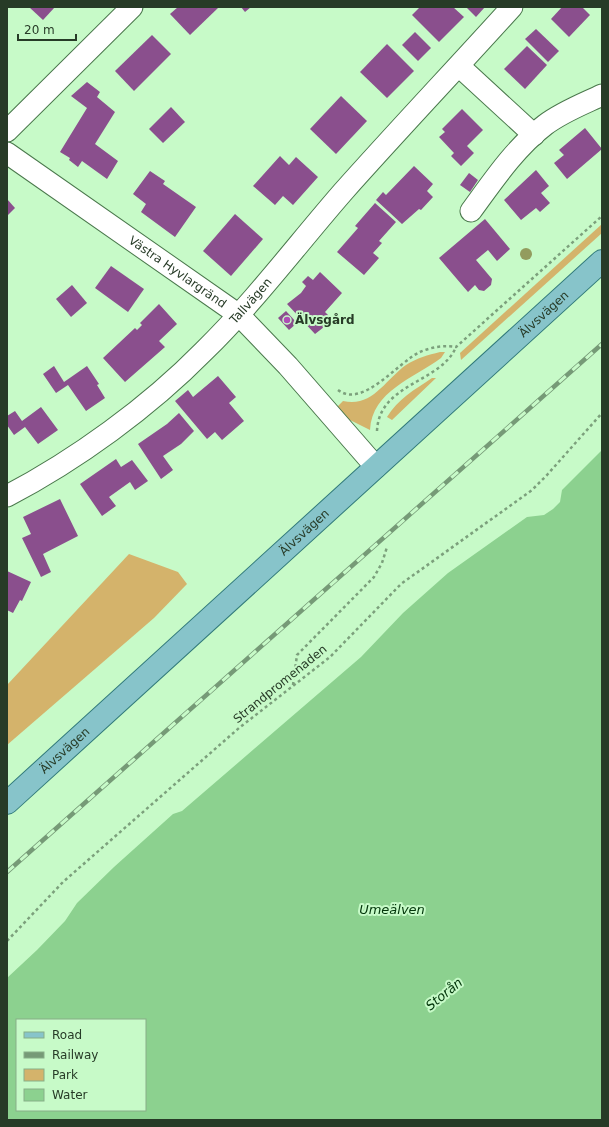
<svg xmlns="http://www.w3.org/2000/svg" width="609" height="1127" viewBox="0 0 609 1127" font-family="'DejaVu Sans',sans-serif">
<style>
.green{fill:#d4b36b}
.water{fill:#8cd18f;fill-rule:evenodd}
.building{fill:#8a4f8d}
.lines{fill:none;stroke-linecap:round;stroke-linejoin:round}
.minor-casing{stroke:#4a784c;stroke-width:23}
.major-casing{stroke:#317a7a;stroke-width:24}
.path{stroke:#7ca07c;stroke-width:2.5;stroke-dasharray:3 3;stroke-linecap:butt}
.minor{stroke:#fff;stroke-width:21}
.major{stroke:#87c4ca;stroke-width:22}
.rail-casing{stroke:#769a77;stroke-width:4.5}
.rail{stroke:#c7fac8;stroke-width:3;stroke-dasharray:9;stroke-linecap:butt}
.tree{fill:#939c5e}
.poi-dot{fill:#ae4db5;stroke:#c7fac8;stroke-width:1.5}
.labels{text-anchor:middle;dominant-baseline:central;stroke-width:4;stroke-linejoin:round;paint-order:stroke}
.street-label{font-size:12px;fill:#273b27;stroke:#c7fac8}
.poi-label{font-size:12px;font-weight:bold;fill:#273b27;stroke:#c7fac8;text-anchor:start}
.water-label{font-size:13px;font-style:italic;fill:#02350a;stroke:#c7fac8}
</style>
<rect width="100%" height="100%" fill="#c7fac8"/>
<g class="green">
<path d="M602,224V233L461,360L460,353Z"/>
<path d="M440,352H445L441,358C414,378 372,391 370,430L348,419L337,407L343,401C372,408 385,380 406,365C417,358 428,355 440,352Z"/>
<path d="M432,378H436L392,420L387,417C398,399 414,390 432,378Z"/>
<path d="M129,554L178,572L187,584L154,618L7,745V685Z"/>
</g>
<path class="water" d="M602,450V1120H7V978L37,950L65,921L77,903L114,867L173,814L182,811L361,657L403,613L448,573L527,517L544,515L553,509L560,502L562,490ZM17,1020H145V1110H17Z"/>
<g class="building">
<path d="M29,7H55L43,20Z"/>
<path d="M178,7H217L218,8L190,35L170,14Z"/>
<path d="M241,7H251L245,12Z"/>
<path d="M420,7H453L464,17L439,42L412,15Z"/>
<path d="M466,7H485L476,17Z"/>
<path d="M562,7H582L590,15L569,37L551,19Z"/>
<path d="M536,29L559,51L548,62L525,39Z"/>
<path d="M415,32L431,48L418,61L402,45Z"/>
<path d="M152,35L171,54L134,91L115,71Z"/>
<path d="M387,44L414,71L387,98L360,72Z"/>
<path d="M527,46L547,65L525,89L504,69Z"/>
<path d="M87,82L100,92L97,97L115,112L95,144L118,161L107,179L82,161L78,167L69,160L70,158L60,152L87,108L71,96Z"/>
<path d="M341,96L367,121L336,154L310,129Z"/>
<path d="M171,107L185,122L163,143L149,129Z"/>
<path d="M462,109L483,130L467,146L474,153L461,166L451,156L454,153L439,137L445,132L442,129Z"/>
<path d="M585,128L602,149L567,179L554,163L564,155L559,150Z"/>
<path d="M280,156L289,165L296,157L318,177L293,205L283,196L275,205L253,186Z"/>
<path d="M414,166L433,184L427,191L433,197L421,210L419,209L402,224L376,200L383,192L386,195Z"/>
<path d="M536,170L549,186L541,193L550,203L540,212L536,208L521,220L504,200Z"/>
<path d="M150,171L165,181L163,184L196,207L175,237L141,212L146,204L133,194Z"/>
<path d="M469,173L478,180L470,192L460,185Z"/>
<path d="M7,199L15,208L7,216Z"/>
<path d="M375,203L396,222L379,241L382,243L373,253L379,258L364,275L337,252L358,228L355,226Z"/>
<path d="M235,214L263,239L231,276L203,251Z"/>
<path d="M485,219L510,249L497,261L488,250L476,260L492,279L491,285L484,291L479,290L475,285L468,292L439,258Z"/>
<path d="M111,266L144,289L128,312L95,288Z"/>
<path d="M320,272L342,293L325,312L333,320L315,334L287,304L301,293L306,286L302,282L308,276L313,280Z"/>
<path d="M72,285L87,303L71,317L56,299Z"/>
<path d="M159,304L177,324L159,341L165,347L125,382L103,358L135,328L137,330L142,325L140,323Z"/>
<path d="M286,311L297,323L289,330L278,318Z"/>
<path d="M54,366L64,382L87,366L99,384L97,385L105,398L86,411L68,385L56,393L43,374Z"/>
<path d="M218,376L236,397L229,403L244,421L222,440L215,432L207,439L175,401L188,390L193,397Z"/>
<path d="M41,407L58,430L38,444L25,427L14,435L7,425V416L15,411L22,421Z"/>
<path d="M179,413L194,431L181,444L163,456L173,470L161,479L138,444L167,424Z"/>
<path d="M116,459L121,467L132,460L148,481L135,490L130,482L109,497L116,506L102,516L80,484Z"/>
<path d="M60,499L78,536L43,554L51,572L41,577L22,538L31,534L23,517Z"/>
<path d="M7,571L31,582L22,601L20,600L13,613L7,610Z"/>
</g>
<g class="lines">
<g class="minor-casing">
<g id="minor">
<path d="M459,66L534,135"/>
<path d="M7,131L132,7"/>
<path id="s1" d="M7,153L239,315L288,366L376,467"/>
<path d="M471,211C493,181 515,148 545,125C562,112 583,104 602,95"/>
<path id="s2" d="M7,496C76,460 149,407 204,351C254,302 296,246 342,193C398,130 456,69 512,7"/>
</g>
</g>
<g class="major-casing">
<g id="major">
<path id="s3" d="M7,803L602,261"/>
</g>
</g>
<g class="path">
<path d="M338,390C363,409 398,362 420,352C431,347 445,345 456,347L602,216"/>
<path d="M377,431C379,383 441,383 456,347"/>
<path d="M293,685L297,655L374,577L382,563L387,547"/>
<path d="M7,941L63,882L239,728L330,657L401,584L532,490L547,475L602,413"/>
</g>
<use href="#minor" class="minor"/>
<use href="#major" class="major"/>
<g class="rail-casing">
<path id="rail" d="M7,872L602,344"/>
</g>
<use href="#rail" class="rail"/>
</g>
<circle class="tree" cx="526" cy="254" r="6"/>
<circle class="poi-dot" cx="287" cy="320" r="4"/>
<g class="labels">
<g class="street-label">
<text stroke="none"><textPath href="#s1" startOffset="208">Västra Hyvlargränd</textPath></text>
<text stroke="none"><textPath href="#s2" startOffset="314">Tallvägen</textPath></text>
<text stroke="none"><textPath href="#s3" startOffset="726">Älvsvägen</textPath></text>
<text stroke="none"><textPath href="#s3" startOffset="402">Älvsvägen</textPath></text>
<text transform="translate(280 684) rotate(-39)">Strandpromenaden</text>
<text stroke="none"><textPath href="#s3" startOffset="78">Älvsvägen</textPath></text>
</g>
<g class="poi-label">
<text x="295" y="320">Älvsgård</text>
</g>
<g class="water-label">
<text x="392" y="909">Umeälven</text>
<text transform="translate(444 994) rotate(-39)">Storån</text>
</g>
</g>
<rect width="609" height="1127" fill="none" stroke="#273b27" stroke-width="16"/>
<rect x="16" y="1019" width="130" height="92" fill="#c7fac8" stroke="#87ae88"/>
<rect x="24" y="1032" width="20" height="6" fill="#87c4ca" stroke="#87ae88"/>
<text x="52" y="1039" font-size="12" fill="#273b27">Road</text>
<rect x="24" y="1052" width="20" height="6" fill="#769a77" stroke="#87ae88"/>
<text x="52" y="1059" font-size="12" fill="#273b27">Railway</text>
<rect x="24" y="1069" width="20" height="12" fill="#d4b36b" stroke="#87ae88"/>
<text x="52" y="1079" font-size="12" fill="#273b27">Park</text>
<rect x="24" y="1089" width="20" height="12" fill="#8cd18f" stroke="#87ae88"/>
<text x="52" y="1099" font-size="12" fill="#273b27">Water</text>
<path d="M18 34v6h58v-6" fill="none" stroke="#273b27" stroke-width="2"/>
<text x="24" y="34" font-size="12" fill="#273b27" stroke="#c7fac8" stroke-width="3" paint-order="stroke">20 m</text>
</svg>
